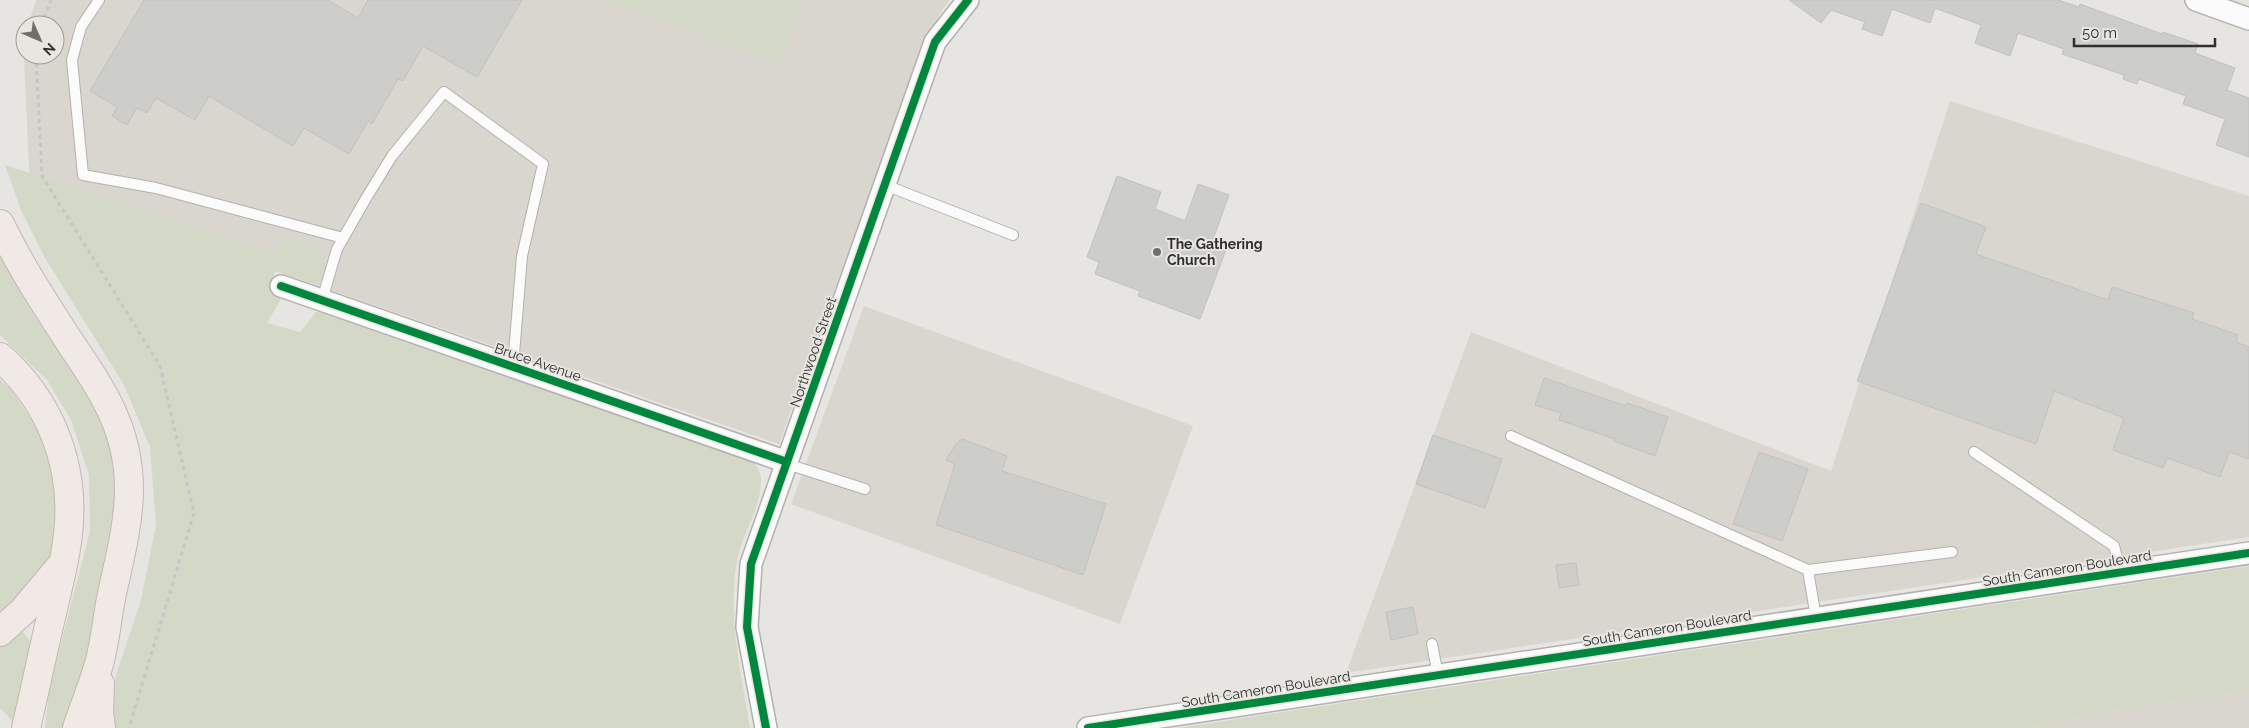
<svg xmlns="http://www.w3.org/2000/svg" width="2249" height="728" viewBox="0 0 2249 728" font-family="Raleway,sans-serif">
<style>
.built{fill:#d9d6cf}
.green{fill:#d4d8c6}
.building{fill:#cdcdca;stroke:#c2c1bf}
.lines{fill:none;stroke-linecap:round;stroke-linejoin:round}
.lane-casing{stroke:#b3b1af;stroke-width:12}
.street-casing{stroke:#b3b1af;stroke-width:24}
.highway-casing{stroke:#c2b8b4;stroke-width:30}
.path{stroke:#c6c6c6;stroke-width:3;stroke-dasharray:4 4;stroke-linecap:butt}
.lane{stroke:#fbfbfb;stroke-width:10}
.street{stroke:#fbfbfb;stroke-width:21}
.highway{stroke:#f1e9e6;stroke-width:28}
.cycleway-casing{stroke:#e8e6e1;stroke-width:11}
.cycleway{stroke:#00873e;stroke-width:8}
.poi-dot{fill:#716f6e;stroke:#e8e6e1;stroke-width:2}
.labels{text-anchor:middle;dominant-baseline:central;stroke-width:4;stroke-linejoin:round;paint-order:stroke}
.poi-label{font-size:14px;font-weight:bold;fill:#31302f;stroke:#e8e6e1;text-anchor:start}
.street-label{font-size:14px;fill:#31302f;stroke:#e8e6e1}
</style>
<rect width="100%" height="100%" fill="#e7e5e2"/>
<g class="built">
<path d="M36,0H950L942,10L919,56L779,444L30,187L23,38L25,33V55H55V25H28Z"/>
<path d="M1950,101L2249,196V537L1346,673L1471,332L1831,471Z"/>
<path d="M864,306L1193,426L1120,624L791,504Z"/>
<path d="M2249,690V728H2028L2115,710Z"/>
</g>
<g class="green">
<path d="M601,0H803L780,63Z"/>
<path d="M5,165L279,254L286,237L317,248L325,257C324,269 324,276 315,284L275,271L270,291L282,297L267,323L300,332L316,312L339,313L754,462C757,467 761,473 761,479C762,507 742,533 737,560C727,616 741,672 750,728H113L109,705L116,675L141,600L156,525L150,447L124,385L45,258L21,210Z"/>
<path d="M0,239L81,376L107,431L118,476L113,554L92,658L67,728H45L49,690L90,531L89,475L71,420L47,380L0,335Z"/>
<path d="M0,380L11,389L46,442L59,508L53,550L26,598L0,619Z"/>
<path d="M2249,566V690L2115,710L2028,728H1178Z"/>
<path d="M22,631L34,646L14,723L0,708V646Z"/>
</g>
<g class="building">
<path d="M144,0H328L358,18L368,0H522L477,77L423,46L403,81L398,79L372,124L368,121L349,154L304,128L293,146L209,96L195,120L156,98L147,113L137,108L127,125L112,116L117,107L90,91Z"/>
<path d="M1789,0H2058L2079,7L2080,4L2162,34L2163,32L2198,44L2195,53L2235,68L2227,90L2249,98V157L2216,145L2225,119L2183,104L2186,96L2139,79L2137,84L2123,79L2124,75L2062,54L2064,49L2018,33L2010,56L1975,43L1981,25L1935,8L1930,23L1892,9L1882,36L1862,29L1865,22L1831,10L1821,23Z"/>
<path d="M1117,176L1161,192L1155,209L1185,221L1198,184L1229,195L1212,242L1227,247L1200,319L1138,296L1140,291L1095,274L1099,262L1087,257Z"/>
<path d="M1921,203L1986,227L1976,254L2108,300L2112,287L2194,313L2192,319L2238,335L2236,342L2249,347V459L2229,452L2220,477L2167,458L2163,468L2113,450L2124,418L2054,391L2036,444L1857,381Z"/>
<path d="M1544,378L1626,406L1627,403L1668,417L1655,456L1614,441L1615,439L1559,420L1561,413L1535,405Z"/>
<path d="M1433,435L1502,459L1485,508L1416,484Z"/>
<path d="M962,439L1007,456L1002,471L1106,504L1083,575L936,525L955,464L946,460L955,445Z"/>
<path d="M1759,452L1808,469L1782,541L1733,524Z"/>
<path d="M1576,563L1579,585L1559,588L1556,565Z"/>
<path d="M1413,607L1418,634L1391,640L1386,612Z"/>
</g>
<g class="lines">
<g class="lane-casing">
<g id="lane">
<path d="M99,0L81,27L72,60L83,175L156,188L343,238"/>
<path d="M885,185L1013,235"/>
<path d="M322,300L337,249L365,200L392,156L444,92L543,164L522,256L513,366"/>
<path d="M1511,436L1808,570L1816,618"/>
<path d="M1974,452L2114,546L2121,572"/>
<path d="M787,464L865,489"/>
<path d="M1808,570L1952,552"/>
<path d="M1432,644L1438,675"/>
</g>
</g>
<g class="street-casing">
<g id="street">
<path d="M2196,0L2249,19"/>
<path d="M281,286L787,462"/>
<path d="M766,728L747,627L751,564L935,42L968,0"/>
<path d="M1088,728L2249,553"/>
</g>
</g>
<g class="highway-casing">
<g id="highway">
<path d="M0,224C20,266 46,305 71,344C86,366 101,388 112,412C141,475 127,526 113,589C107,614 106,640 99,664C93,685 84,707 77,728"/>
<path d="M0,357C48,399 73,460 69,523C67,553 59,583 52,613C43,651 35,690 26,728"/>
<path d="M0,632L23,611L60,567"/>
<path d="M100,684L99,712L101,728"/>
</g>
</g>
<g class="path">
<path d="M41,25L51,0"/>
<path d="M36,55L42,176L160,366L194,513L129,728"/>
</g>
<use href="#lane" class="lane"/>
<use href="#street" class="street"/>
<use href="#highway" class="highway"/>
<g class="cycleway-casing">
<g id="cycleway">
<path d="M281,286L787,462"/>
<path d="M766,728L747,627L751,564L935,42L968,0"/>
<path d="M1088,728L2249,553"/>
</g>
</g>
<use href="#cycleway" class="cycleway"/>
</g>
<circle class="poi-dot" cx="1157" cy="252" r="5"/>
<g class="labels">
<g class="poi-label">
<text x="1167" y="244">The Gathering<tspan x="1167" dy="16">Church</tspan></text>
</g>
<g class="street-label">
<text transform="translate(813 352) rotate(-71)">Northwood Street</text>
<text transform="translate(538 362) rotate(19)">Bruce Avenue</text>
<text transform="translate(2067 568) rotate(-9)">South Cameron Boulevard</text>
<text transform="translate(1667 628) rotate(-9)">South Cameron Boulevard</text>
<text transform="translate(1266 689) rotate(-9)">South Cameron Boulevard</text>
</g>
</g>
<g transform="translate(40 40) rotate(135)"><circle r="24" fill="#e8e6e1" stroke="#9f9d9a"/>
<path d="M0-4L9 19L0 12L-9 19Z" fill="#716f6e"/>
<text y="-8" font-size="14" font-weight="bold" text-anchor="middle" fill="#31302f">N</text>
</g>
<path d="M2074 38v8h141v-8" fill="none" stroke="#31302f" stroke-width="2.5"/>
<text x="2082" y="38" font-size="15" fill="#31302f" stroke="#e8e6e1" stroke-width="4" paint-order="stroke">50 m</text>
</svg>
